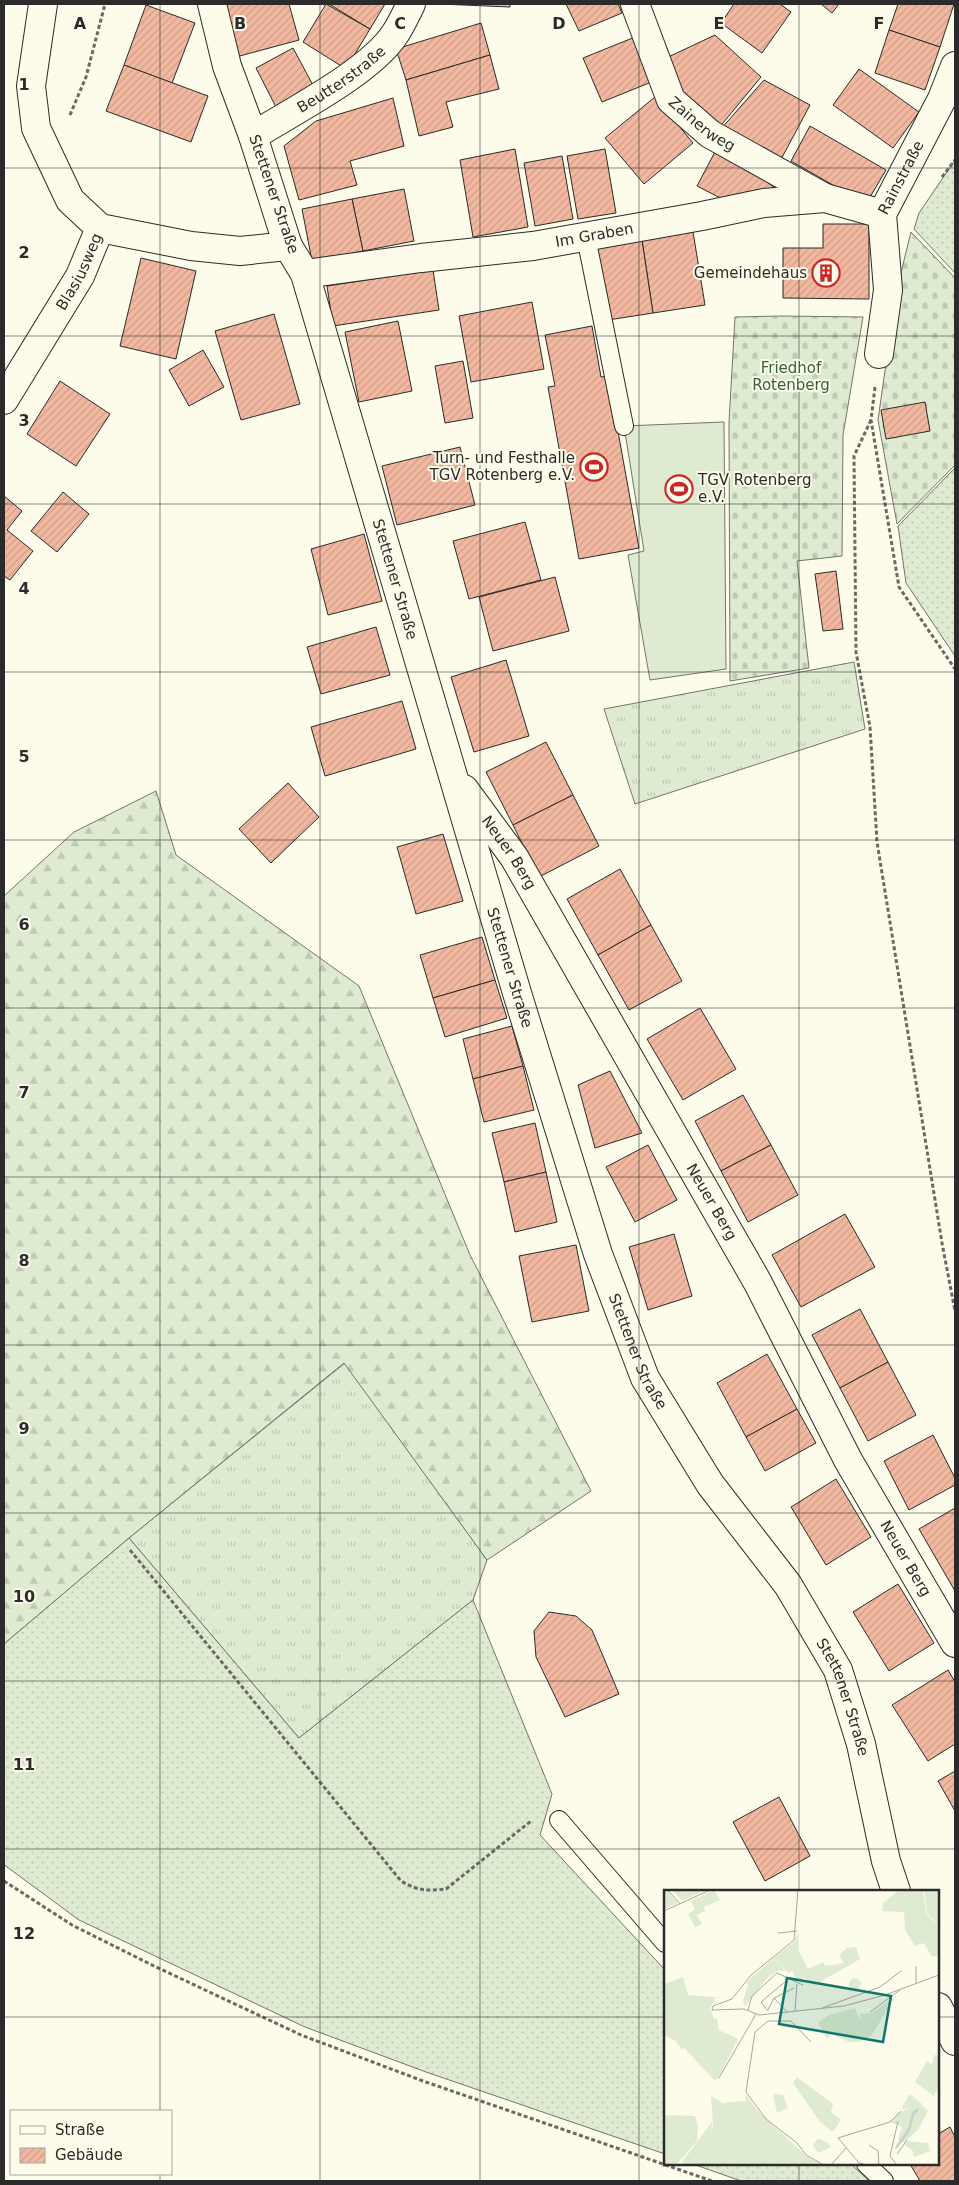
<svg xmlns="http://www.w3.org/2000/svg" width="959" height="2185" viewBox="0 0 959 2185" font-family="'DejaVu Sans',sans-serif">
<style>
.grass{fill:url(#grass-tufts);stroke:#74746e}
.forest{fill:url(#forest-firs);stroke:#74746e}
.cemetery{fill:url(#cemetery-stones);stroke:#74746e}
.garden{fill:url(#garden-dots);stroke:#74746e}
.pitch{fill:#deebd1;stroke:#74746e}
.building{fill:url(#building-hatch);stroke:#2b2b2b}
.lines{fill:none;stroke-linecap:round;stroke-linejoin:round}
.service-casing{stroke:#2b2b2b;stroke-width:20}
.minor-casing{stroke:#2b2b2b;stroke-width:30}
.tertiary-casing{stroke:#2b2b2b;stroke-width:30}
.path{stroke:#6a6964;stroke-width:3;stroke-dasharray:4 2.5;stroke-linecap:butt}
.service{stroke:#fdfbea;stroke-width:18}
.minor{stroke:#fdfbea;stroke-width:28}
.tertiary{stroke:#fdfbea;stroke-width:28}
.grid{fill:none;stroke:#2b2b2b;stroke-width:1;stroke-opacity:0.55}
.labels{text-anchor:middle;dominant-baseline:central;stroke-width:4;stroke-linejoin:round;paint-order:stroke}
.street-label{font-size:15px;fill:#2b2b2b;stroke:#fdfbea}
.poi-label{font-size:15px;fill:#2b2b2b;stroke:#fdfbea;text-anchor:end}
.park-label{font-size:15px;fill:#34623c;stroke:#fdfbea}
.inset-river{fill:none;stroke:#c7d0d0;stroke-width:2.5}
.inset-road{fill:none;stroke:#a9a89e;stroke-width:1}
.view{fill:#0f766e;fill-opacity:0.15;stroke:#0f766e;stroke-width:2.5}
.inset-edge{fill:none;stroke:#2b2b2b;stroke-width:2.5}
.grid-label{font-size:16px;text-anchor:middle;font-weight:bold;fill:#2b2b2b;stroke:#fdfbea;stroke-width:4;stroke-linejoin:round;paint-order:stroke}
</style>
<defs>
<pattern id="grass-tufts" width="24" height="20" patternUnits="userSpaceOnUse" patternTransform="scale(1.25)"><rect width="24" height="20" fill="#deebd1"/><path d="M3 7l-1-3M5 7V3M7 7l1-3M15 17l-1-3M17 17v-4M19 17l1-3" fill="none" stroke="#bfcab4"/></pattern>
<pattern id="forest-firs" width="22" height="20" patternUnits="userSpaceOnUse" patternTransform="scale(1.25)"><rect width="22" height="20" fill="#deebd1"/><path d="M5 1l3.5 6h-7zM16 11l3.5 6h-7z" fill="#bfcab4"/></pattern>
<pattern id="cemetery-stones" width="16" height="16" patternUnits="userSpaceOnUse" patternTransform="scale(1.25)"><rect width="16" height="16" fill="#deebd1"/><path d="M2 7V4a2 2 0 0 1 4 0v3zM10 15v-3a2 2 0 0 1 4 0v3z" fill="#bfcab4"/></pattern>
<pattern id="garden-dots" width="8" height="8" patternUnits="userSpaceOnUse" patternTransform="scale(1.25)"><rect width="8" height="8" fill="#deebd1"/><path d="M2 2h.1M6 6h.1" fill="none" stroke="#bfcab4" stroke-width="1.8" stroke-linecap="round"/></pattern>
<pattern id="building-hatch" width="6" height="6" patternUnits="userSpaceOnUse" patternTransform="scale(1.25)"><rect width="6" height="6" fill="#f2b8a0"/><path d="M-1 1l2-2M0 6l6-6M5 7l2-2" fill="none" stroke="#d09e8a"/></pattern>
</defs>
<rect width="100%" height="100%" fill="#fdfbea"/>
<g class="grass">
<path d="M854,662L865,729L635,804L604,709Z"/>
<path d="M345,1363L487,1560L473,1600L299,1738L129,1538Z"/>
</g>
<path class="forest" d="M156,791L176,855L359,986L470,1255L591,1491L487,1560L344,1363L129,1538L4,1644V896L74,832Z"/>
<g class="cemetery">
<path d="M911,232L955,278V465L897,524L878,420L896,293Z"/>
<path d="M781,316L863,317L843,435L842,556L797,561L809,668L730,681L729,422L735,317Z"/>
</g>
<g class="garden">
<path d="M955,160V273L914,229L919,213Z"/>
<path d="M955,468V656L906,583L898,526Z"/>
<path d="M129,1538L299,1738L473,1600L552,1794L540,1835L665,1970V2154L426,2072L305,2027L79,1920L7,1867L4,1864V1644Z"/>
<path d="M693,2164H851L869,2181H741Z"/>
</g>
<path class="pitch" d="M724,422L726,669L650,680L628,555L644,551L624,426Z"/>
<g class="building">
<path d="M221,4H289L299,40L236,57Z"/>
<path d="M326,4L370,29L346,69L303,42Z"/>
<path d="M329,4H385L370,29Z"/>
<path d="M440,4H510V7Z"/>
<path d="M566,4H618L622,13L579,31Z"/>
<path d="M734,4H780L791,12L762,53L721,23Z"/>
<path d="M821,4H839L832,13Z"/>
<path d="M898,4H954L940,47L889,30Z"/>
<path d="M146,5L195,23L172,83L124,65Z"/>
<path d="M481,23L490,55L406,80L396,49Z"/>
<path d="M889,30L940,47L925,90L875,73Z"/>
<path d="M715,35L761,77L718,129L694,117L664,59Z"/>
<path d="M635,37L654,81L602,102L583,58Z"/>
<path d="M293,48L314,87L276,107L256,68Z"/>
<path d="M490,55L499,89L446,102L453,127L419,136L406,80Z"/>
<path d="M124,65L208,96L191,142L106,111Z"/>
<path d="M859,69L919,112L893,148L833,105Z"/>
<path d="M764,80L810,105L778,165L720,130Z"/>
<path d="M655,97L693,143L644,184L605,138Z"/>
<path d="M393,98L404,146L350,161L357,185L299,200L284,146L316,121Z"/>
<path d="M810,126L886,170L866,204L791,161Z"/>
<path d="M717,148L774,187L732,204L697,186Z"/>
<path d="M515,149L528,227L473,237L460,160Z"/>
<path d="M605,149L616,213L578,219L567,156Z"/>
<path d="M562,156L573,219L535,226L524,163Z"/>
<path d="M404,189L414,241L363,251L352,199Z"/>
<path d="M352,199L363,251L312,261L302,209Z"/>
<path d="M823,224H869V299L783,298V248H823Z"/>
<path d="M693,232L705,305L653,313L642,240Z"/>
<path d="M642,240L653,313L608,320L597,247Z"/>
<path d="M141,258L196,271L176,359L120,346Z"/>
<path d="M433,270L439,310L333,326L327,286Z"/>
<path d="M532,302L544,369L471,382L459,316Z"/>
<path d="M274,314L300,404L241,420L215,331Z"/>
<path d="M398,321L412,391L359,402L345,332Z"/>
<path d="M592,326L601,377L608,376L639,548L579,559L548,387L555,386L545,335Z"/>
<path d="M203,350L224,387L189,406L169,370Z"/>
<path d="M463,361L473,418L445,423L435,366Z"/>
<path d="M60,381L110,414L76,466L27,434Z"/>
<path d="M925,402L930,431L886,439L881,410Z"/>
<path d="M460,447L475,505L397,525L382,466Z"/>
<path d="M63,492L89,514L57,552L31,531Z"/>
<path d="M4,496L22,511L7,530L33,551L10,580L4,576Z"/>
<path d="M525,522L541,580L469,599L453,541Z"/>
<path d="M364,534L382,601L328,615L311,549Z"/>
<path d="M836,571L843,629L823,631L815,574Z"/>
<path d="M555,577L569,631L493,651L479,597Z"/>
<path d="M376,627L390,675L321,694L307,647Z"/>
<path d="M506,660L529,736L474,752L451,677Z"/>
<path d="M402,701L416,749L325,776L311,727Z"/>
<path d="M546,742L573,795L513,825L486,772Z"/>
<path d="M288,783L319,817L271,863L239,829Z"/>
<path d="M573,795L599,846L539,877L513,825Z"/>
<path d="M443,834L463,901L416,914L397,847Z"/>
<path d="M620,869L651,925L598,955L567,899Z"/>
<path d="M651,925L682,981L629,1010L598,955Z"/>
<path d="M482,937L495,980L433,998L420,955Z"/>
<path d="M495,980L507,1018L445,1037L433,998Z"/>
<path d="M700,1008L736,1069L683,1100L647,1039Z"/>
<path d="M512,1026L523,1066L473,1079L463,1039Z"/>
<path d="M523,1066L534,1110L484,1122L473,1079Z"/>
<path d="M610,1071L642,1133L595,1148L578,1085Z"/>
<path d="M743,1095L771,1145L721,1171L695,1121Z"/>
<path d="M535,1123L546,1172L504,1182L492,1133Z"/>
<path d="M648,1145L677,1200L635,1222L606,1167Z"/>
<path d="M771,1145L798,1195L748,1222L721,1171Z"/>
<path d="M546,1172L557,1222L515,1232L504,1182Z"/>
<path d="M845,1214L875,1267L801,1307L772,1255Z"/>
<path d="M674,1234L692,1296L648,1310L629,1247Z"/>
<path d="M576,1245L589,1311L532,1322L519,1256Z"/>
<path d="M860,1309L888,1362L840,1388L812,1335Z"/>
<path d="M767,1354L797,1409L746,1437L717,1383Z"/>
<path d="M888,1362L916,1415L868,1441L840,1388Z"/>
<path d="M797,1409L816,1443L765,1471L746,1437Z"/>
<path d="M933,1435L955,1478V1485L909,1510L884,1461Z"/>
<path d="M836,1479L871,1537L826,1565L791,1507Z"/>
<path d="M955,1508V1591L919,1529Z"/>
<path d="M898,1584L934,1643L889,1671L853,1612Z"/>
<path d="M549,1612L576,1616L592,1630L619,1694L565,1717L536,1657L534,1631Z"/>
<path d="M948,1670L955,1682V1744L928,1761L892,1705Z"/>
<path d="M955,1771V1811L938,1781Z"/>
<path d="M779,1797L810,1856L765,1881L733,1822Z"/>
<path d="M950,2127L955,2137V2181H920L910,2164H938V2134Z"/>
</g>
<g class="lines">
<g class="service-casing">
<g id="service">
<path d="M586,237L624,426"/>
<path d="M559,1820L665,1943"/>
<path d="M866,2164L884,2181"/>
</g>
</g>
<g class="minor-casing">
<g id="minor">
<path id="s1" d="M635,4L671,100L710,134L825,198"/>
<path id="s2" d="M253,136C293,111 370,72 395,34C401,25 406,14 411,4"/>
<path id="s3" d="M288,246L305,274L517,993L598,1254L645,1378L710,1484L788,1585L838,1670L861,1744L886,1861L896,1891"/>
<path id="s4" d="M305,274L421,258L533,246L702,216L764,203L825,198L882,214"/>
<path id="s5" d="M879,354L888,290L882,214L942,99L955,66"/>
<path id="s6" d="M4,400L80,276L100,228"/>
<path id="s7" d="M464,789L514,857L758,1283L848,1460L955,1643"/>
<path d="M938,2007L955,2041"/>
</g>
</g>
<g class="tertiary-casing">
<path id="tertiary" d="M43,4L31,86L36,128L70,200L100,228L191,246L240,251L288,246L253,136L227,66L212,4"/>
</g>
<g class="path">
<path d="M70,115L86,77L105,4"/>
<path d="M942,177L955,160"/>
<path d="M875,387L871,420L899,587L955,669"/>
<path d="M871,420L854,456L856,652L870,727L877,842L942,1243L955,1311"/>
<path d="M130,1550L401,1881C418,1891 427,1891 446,1889L531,1821"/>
<path d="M4,1881L72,1925L154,1966L301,2035L423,2081L712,2181"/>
</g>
<use href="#service" class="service"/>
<use href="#minor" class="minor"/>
<use href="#tertiary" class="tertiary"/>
</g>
<path class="grid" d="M160,4V2111M320,4V2181M480,4V2181M639,4V2181M799,4V1891M4,168H955M4,336H955M4,504H955M4,672H955M4,840H955M4,1008H955M4,1177H955M4,1345H955M4,1513H955M4,1681H955M4,1849H955M4,2017H665M938,2017H955M799,2164V2181M160,2174V2181"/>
<defs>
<g id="building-ring" transform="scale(1.4375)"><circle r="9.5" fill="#fdfbea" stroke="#c62828" stroke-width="1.5"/><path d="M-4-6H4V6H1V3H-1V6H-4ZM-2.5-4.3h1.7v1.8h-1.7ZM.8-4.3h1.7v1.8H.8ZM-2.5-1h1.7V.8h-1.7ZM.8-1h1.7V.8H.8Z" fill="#c62828"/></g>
<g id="stadium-ring" transform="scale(1.4375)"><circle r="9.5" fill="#fdfbea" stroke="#c62828" stroke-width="1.5"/><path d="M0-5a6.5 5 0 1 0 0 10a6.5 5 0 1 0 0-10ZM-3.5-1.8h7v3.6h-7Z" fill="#c62828"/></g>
</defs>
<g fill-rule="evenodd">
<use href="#building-ring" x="826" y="273"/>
<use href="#stadium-ring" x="594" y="467"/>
<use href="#stadium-ring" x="679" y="489"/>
</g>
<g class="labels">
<g class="street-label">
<text stroke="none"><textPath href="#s2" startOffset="105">Beutterstraße</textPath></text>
<text stroke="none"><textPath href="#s1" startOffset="142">Zainerweg</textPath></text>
<text stroke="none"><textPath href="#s5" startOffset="182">Rainstraße</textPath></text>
<text transform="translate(274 194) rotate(71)">Stettener Straße</text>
<text stroke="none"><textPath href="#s4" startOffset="292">Im Graben</textPath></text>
<text stroke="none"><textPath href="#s6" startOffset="149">Blasiusweg</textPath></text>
<text stroke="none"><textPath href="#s3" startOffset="351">Stettener Straße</textPath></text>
<text stroke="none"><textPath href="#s7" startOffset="78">Neuer Berg</textPath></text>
<text stroke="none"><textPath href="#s3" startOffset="756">Stettener Straße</textPath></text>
<text stroke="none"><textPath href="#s7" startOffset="482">Neuer Berg</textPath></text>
<text stroke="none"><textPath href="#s3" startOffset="1161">Stettener Straße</textPath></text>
<text stroke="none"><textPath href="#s7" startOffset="888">Neuer Berg</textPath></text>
<text stroke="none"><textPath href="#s3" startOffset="1566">Stettener Straße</textPath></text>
</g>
<g class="poi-label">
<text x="807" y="273">Gemeindehaus</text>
<text x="575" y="458">Turn- und Festhalle<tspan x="575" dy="17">TGV Rotenberg e.V.</tspan></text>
<text x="698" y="480" text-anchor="start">TGV Rotenberg<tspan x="698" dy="17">e.V.</tspan></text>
</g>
<g class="park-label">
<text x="791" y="368">Friedhof<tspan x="791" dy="17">Rotenberg</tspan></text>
</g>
</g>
<g transform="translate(664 1890)">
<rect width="275" height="275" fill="#fdfbea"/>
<path d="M193,124L200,134L189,140L183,129ZM55,140L74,149L54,189L50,190L20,158L30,147ZM253,214L258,215L264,221L254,240L239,253L234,250L238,237L226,232L235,223ZM154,248L164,253L167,257L154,263L149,255Z" fill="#deebd1"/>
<path d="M109,68L122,81L116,80L104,87L81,117L79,110L84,95L82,93ZM191,118L193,124L183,129L196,152H185L167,144L163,149L154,133L165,125ZM270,165L275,166V195L270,206L251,192L263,171L268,174ZM82,205L94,221L81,226Z" fill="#deebd1"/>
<path d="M0,0H3L14,13L0,19ZM50,0L56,10L40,17L41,21L33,25L38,34L31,37L24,24L31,20L27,11ZM235,0H259L262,23L275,36V66L268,67L260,53L251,56L241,40L240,22L218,21L219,13ZM260,0H275V35L263,23ZM134,42L135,61L144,79L159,72L161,76L180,73L175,65L183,58L192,57L196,69L151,95L140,88L134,92L128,81L125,83L109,68L130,52ZM19,87L24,105L52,107L46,119L50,129L53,128L55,140L30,147L18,160L12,151L0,145V94ZM185 94a6 6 0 1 1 12 0a6 6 0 1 1-12 0ZM232,106L207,146L196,152L189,140L200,134L195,124L207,123ZM133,187L169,214L167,222L177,230L169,242L156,232L129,193ZM109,204L119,205L124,218L113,223ZM246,204L258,214L238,220V217ZM47,206L59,213L82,211L81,226L94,221L142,266L159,275H20L18,272L48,232L47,244L49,234ZM0,225L31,226L34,235L33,251L12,275H0ZM244,251L264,253L266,261L250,267L249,261L240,254Z" fill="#deebd1"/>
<path d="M8,0H42L18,11Z" fill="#deebd1"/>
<path class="inset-river" d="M232,258L245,240L249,224L254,219"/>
<path class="inset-road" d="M4,0L16,14M0,21L46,0M114,43L133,41M252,94V76M110,108L130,98M158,118L216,97L237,81M48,120L80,119L95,125L180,116L221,105L275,85M48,120L49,116L68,109L87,85L130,50L134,0M84,120L88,106L113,83L139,95M104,120L110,108L124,123M104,121L97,112L122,91M131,121L133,94M206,122L236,100M127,131H104L91,142L82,202L102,229L133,253L142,265L160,275M127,131L147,152M55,188L92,124M205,255L214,261L215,275M233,264L243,250M167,275L182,258M203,275L195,273L174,248L226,232L237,221M233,275L226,266L234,231"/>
<path class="view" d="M123,88L227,106L219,152L115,134Z"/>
<rect width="275" height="275" class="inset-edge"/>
</g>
<g class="grid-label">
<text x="80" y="29">A</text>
<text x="240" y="29">B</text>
<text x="400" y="29">C</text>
<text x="559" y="29">D</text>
<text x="719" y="29">E</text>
<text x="879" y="29">F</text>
<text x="24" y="90">1</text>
<text x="24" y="258">2</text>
<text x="24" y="426">3</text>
<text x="24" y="594">4</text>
<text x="24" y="762">5</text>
<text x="24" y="930">6</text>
<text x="24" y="1098">7</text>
<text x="24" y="1266">8</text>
<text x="24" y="1434">9</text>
<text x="24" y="1602">10</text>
<text x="24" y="1770">11</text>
<text x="24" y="1939">12</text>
</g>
<rect width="959" height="2185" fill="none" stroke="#2b2b2b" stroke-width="10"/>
<rect x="10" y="2110" width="162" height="65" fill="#fdfbea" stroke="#a9a89e"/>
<rect x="20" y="2126" width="25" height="8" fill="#fdfbea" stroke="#a9a89e"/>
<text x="55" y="2135" font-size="15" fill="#2b2b2b">Straße</text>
<rect x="20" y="2148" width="25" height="15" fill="url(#building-hatch)" stroke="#a9a89e"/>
<text x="55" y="2160" font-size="15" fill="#2b2b2b">Gebäude</text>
</svg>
